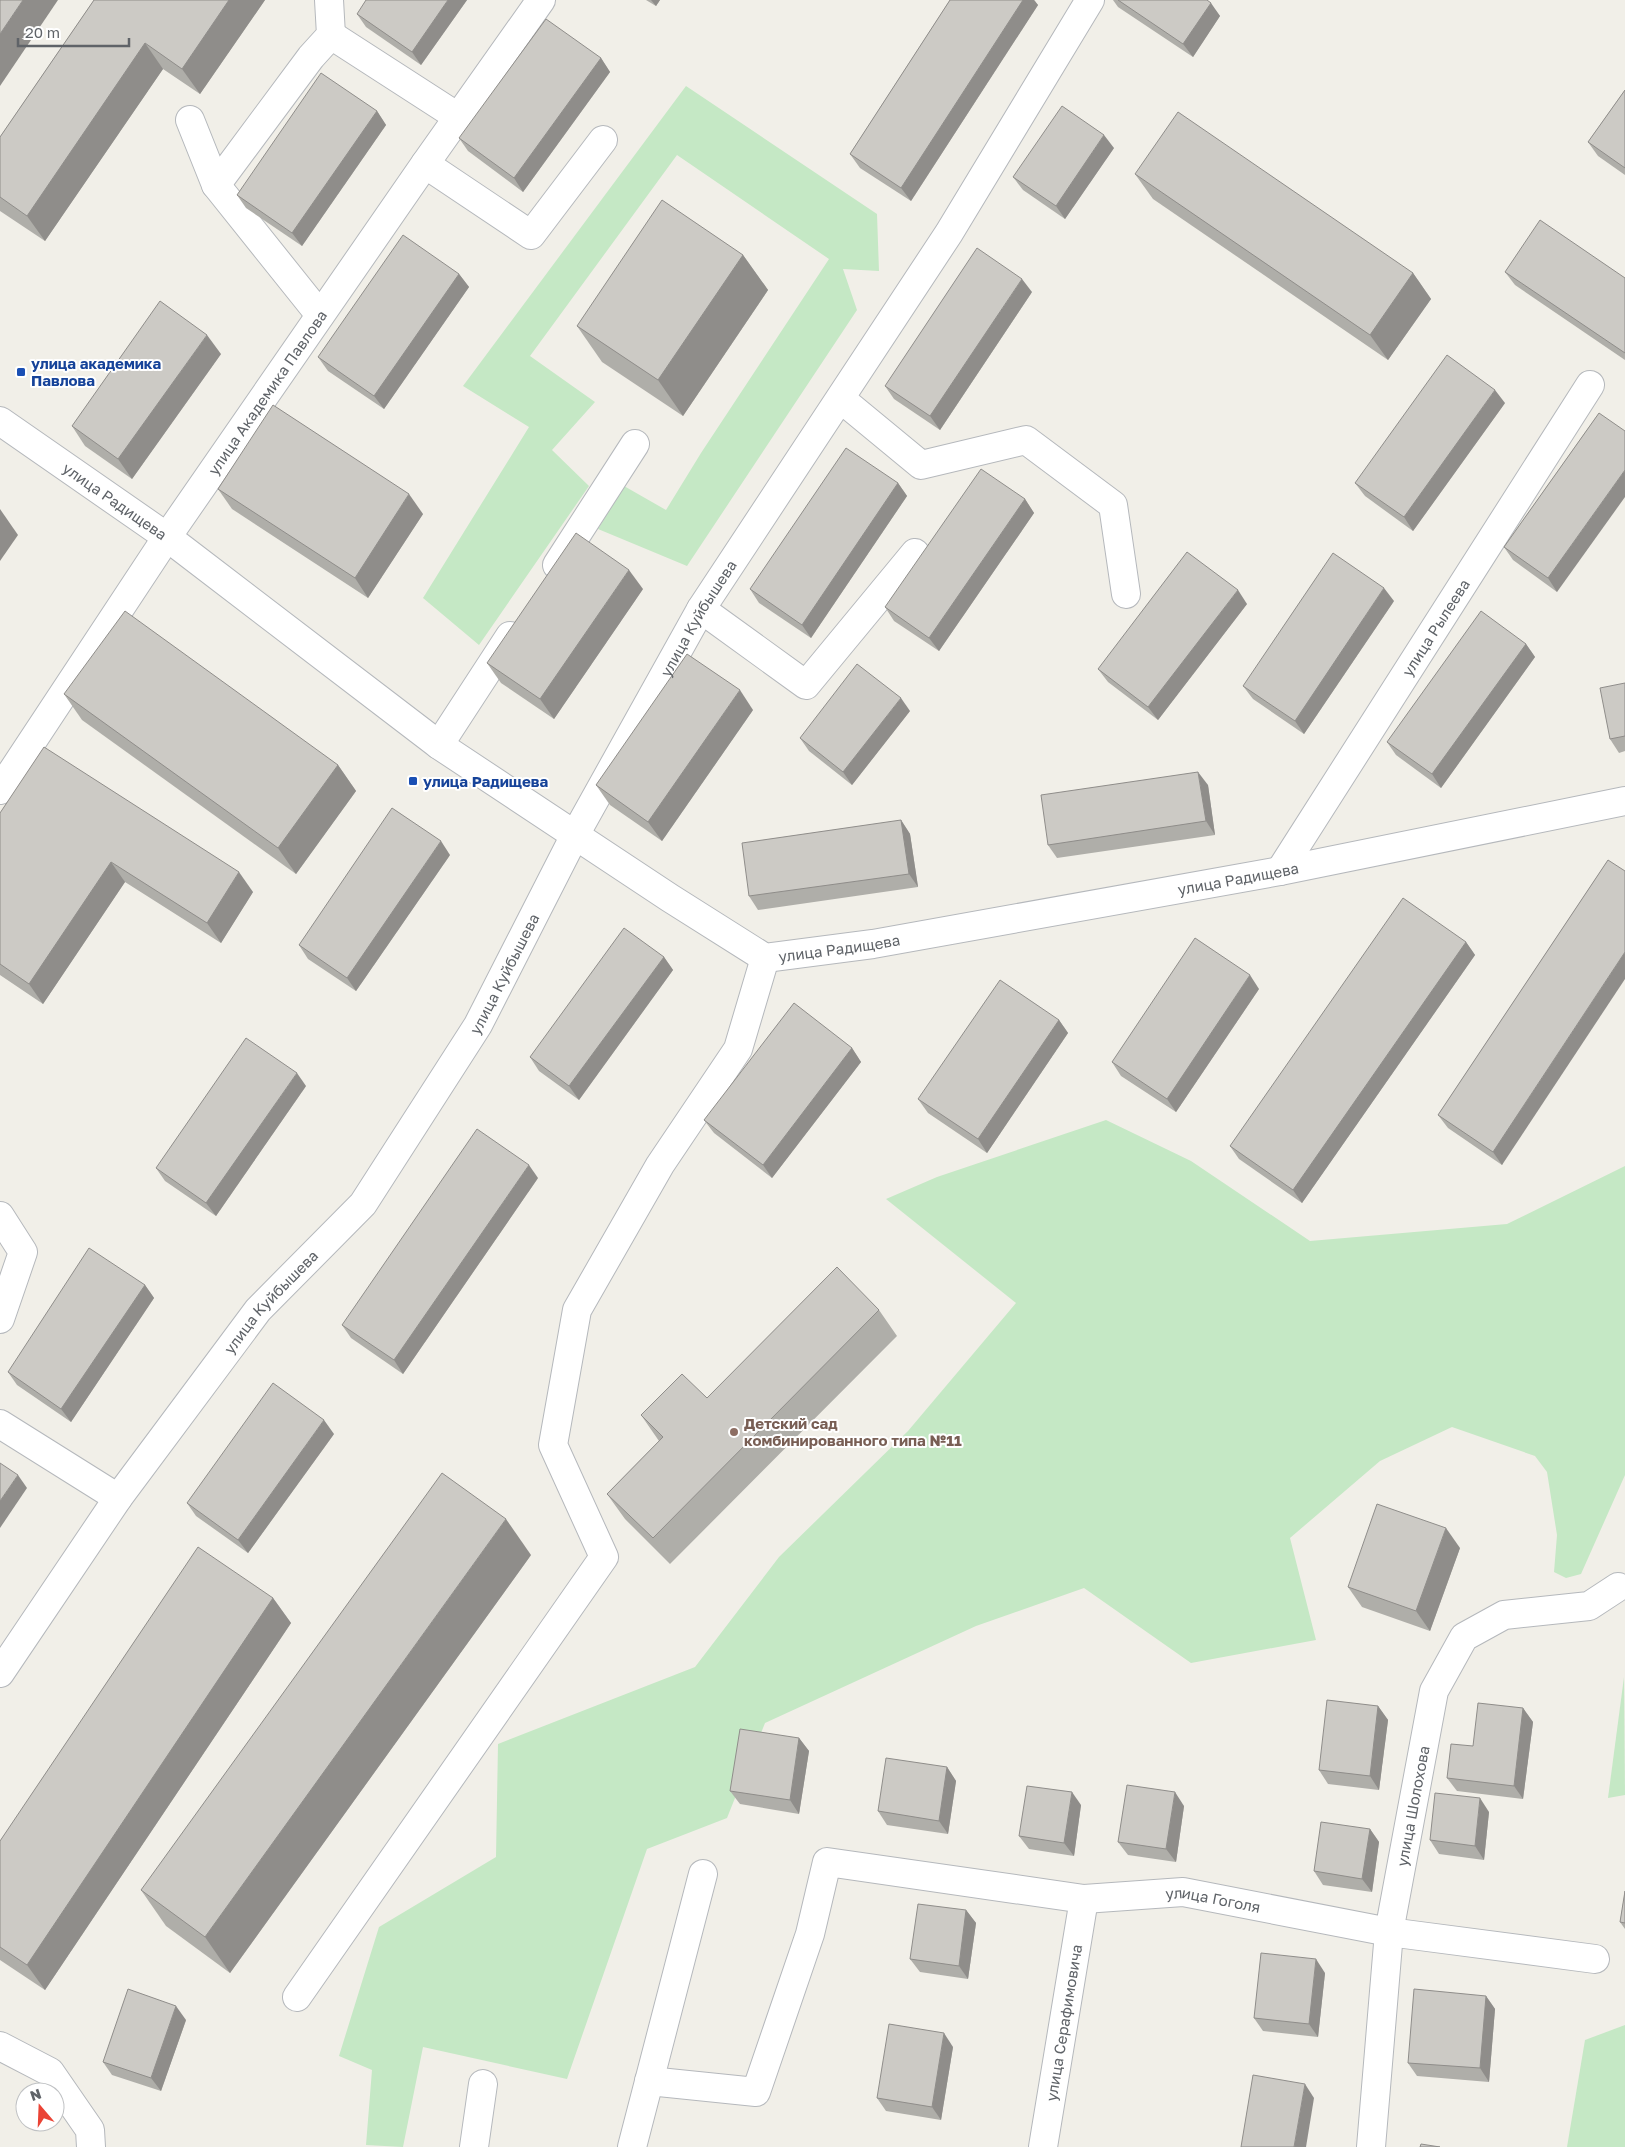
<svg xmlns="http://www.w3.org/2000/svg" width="1625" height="2147" viewBox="0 0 1625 2147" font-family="'Golos Text',sans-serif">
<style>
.green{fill:#c5e8c5}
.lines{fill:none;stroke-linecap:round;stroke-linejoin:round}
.minor-casing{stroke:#b5b8bc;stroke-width:30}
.minor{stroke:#fff;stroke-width:28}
.wall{fill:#afaea9}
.shaded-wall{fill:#8f8d8a}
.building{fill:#cccac5;stroke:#8f8d8a}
.transit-dot{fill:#1a4fb4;stroke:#fff;stroke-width:2}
.education-dot{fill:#8d6e63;stroke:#fff;stroke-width:2}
.labels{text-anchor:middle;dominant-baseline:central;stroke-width:4;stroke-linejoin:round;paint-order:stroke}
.transit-label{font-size:15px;font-weight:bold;fill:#164399;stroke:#fff;text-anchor:start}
.street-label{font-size:15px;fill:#5f6368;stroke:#fff}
.education-label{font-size:15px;font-weight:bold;fill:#785e54;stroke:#fff;text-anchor:start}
</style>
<rect width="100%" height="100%" fill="#f1efe8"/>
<g class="green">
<path d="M686,86L877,214L879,271L843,269L857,310L687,566L598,529L624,486L666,510L701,453L829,259L677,155L530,356L595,402L552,450L589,486L479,645L423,598L529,427L463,386Z"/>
<path d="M1106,1120L1191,1161L1310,1241L1507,1224L1625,1166V1475L1581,1574L1566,1578L1554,1572L1557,1535L1547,1472L1535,1456L1452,1427L1380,1461L1290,1538L1316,1640L1191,1663L1084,1588L976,1626L765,1723L727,1818L647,1849L567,2079L423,2047L403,2147L366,2145L372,2070L339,2056L379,1927L496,1857L498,1744L695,1667L779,1557L908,1431L1016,1303L886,1199L937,1177Z"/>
<path d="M1624,1677L1625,1795L1608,1798Z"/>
<path d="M1625,2025V2147H1567L1585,2040Z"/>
</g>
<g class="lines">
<g class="minor-casing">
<g id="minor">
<path d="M331,35L458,117"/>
<path d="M190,120L216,185L320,315"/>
<path d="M425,164L531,235L603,140"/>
<path d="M216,185L311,57L331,35L329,0"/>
<path d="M841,399L921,465L1026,440L1113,505L1126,594"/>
<path id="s1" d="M0,421L167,537L439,745L670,898L765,958L873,944L1280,871L1625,801"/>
<path d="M557,565L635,444"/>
<path d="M701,609L806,685L915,553"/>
<path d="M439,745L510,636"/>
<path id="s2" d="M0,790L167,537L425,164L541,0"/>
<path id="s3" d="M1280,871L1590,385"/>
<path d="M0,1216L23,1252L0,1319"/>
<path d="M0,1424L118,1498"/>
<path id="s4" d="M0,1673L118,1498L258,1310L363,1204L478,1025L575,835L701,609L949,233L1090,0"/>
<path d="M297,1997L604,1557L553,1445L577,1310L660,1165L738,1049L765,958"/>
<path d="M0,2046L50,2072L90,2130L91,2147"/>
<path id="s5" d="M649,2081L756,2092L810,1934L827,1862L1084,1899L1183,1892L1389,1932L1595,1959"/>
<path d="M474,2147L483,2084"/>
<path d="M632,2147L703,1874"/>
<path id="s6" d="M1043,2147L1084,1899"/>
<path id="s7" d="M1371,2147L1389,1932L1434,1691L1464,1637L1504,1615L1589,1606L1618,1587"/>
</g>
</g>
<use href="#minor" class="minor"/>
</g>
<g class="wall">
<path d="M94,0H265L200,94L163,69L45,241L0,211V137Z"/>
<path d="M467,0L421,65L366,27L357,14Z"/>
<path d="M646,0H660L656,6Z"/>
<path d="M950,0H1034L1038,5L911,201L860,168L850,154Z"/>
<path d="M1113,0H1207L1220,16L1193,57L1118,7Z"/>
<path d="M601,58L610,72L523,192L468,151L459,138Z"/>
<path d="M1625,90V175L1598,156L1588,142Z"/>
<path d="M377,111L386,125L302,246L246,208L237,195Z"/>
<path d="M1114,148L1065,219L1023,190L1013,177Z"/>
<path d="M1135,174L1413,273L1431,299L1388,360L1153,199Z"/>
<path d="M743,255L768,290L683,416L602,362L577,326Z"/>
<path d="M1505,272L1625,278V360L1515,285Z"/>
<path d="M459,274L469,287L384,409L328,371L318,357Z"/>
<path d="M1032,292L940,430L894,399L885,386Z"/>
<path d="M221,354L132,479L85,446L72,426Z"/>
<path d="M1505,403L1413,531L1365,496L1355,483Z"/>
<path d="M1599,413L1557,592L1513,560L1504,547Z"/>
<path d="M898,483L907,496L811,638L759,603L750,589Z"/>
<path d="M218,489L423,514L368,598L232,509Z"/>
<path d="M1025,499L1034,513L939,651L894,621L885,607Z"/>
<path d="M643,589L554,719L501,683L487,663Z"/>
<path d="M1394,601L1304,734L1253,699L1243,686Z"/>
<path d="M1247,604L1158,720L1108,682L1098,669Z"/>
<path d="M1526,644L1535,657L1441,788L1396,755L1387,742Z"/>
<path d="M1625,683V751L1619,753L1610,739Z"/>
<path d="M64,694L338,765L356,791L296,874L82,720Z"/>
<path d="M753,710L662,841L610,805L596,785Z"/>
<path d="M910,711L852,785L809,751L800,738Z"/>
<path d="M1208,785L1215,835L1057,858L1048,845Z"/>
<path d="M0,813L253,892L221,943L125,882L43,1004L0,975Z"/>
<path d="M901,820L910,834L918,887L758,910L749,896Z"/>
<path d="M450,855L356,991L308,959L299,945Z"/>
<path d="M1608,860L1502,1165L1448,1128L1438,1115Z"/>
<path d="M1466,942L1475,955L1302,1203L1239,1159L1230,1146Z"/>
<path d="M664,957L673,970L579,1100L539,1071L530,1057Z"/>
<path d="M1259,989L1176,1112L1121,1076L1112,1062Z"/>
<path d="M1059,1020L1068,1033L987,1153L928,1113L918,1099Z"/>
<path d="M852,1048L861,1062L772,1178L714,1133L704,1120Z"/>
<path d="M306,1086L216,1216L165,1181L156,1168Z"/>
<path d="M538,1178L403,1374L351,1338L342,1325Z"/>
<path d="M145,1285L154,1298L71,1422L17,1385L8,1372Z"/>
<path d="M879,1310L897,1336L670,1564L625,1519L607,1494L659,1441L641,1415L707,1398Z"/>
<path d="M334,1434L248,1553L196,1516L187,1503Z"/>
<path d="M1460,1548L1430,1631L1362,1607L1348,1587Z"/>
<path d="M531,1555L230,1973L166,1926L141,1890Z"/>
<path d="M273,1598L291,1623L45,1990L0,1960V1841Z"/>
<path d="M1378,1706L1388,1720L1379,1790L1328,1784L1319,1770Z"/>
<path d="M1523,1708L1533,1722L1523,1799L1457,1791L1447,1778L1473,1746Z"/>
<path d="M799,1738L809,1751L799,1814L740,1804L730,1791Z"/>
<path d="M947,1767L956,1781L948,1834L887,1825L878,1811Z"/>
<path d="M1081,1805L1074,1856L1029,1849L1019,1836Z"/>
<path d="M1184,1806L1176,1862L1128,1855L1118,1842Z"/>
<path d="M1489,1812L1484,1860L1439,1854L1430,1840Z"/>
<path d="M1370,1829L1379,1842L1372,1892L1323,1885L1314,1871Z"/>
<path d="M1625,1891V1929L1620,1922Z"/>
<path d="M966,1910L976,1923L968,1979L920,1972L910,1959Z"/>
<path d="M1325,1973L1318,2037L1263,2031L1254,2018Z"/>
<path d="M1486,1996L1495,2009L1489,2082L1417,2076L1408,2063Z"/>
<path d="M186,2020L161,2091L112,2075L103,2062Z"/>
<path d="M953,2047L941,2120L886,2111L877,2098Z"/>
</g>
<g class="shaded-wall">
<path d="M23,0H58L0,86V34Z"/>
<path d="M229,0H265L200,94L182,69Z"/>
<path d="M448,0H467L421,65L412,52Z"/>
<path d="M651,0H660L656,6Z"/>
<path d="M1023,0H1034L1038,5L911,201L901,188Z"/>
<path d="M1211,3L1220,16L1193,57L1183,44Z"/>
<path d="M145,43L163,69L45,241L27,216Z"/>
<path d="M601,58L610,72L523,192L514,178Z"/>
<path d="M377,111L386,125L302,246L292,233Z"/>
<path d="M1104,135L1114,148L1065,219L1056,206Z"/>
<path d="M743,255L768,290L683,416L658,380Z"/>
<path d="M1413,273L1431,299L1388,360L1370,335Z"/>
<path d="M459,274L469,287L384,409L374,396Z"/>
<path d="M1022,279L1032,292L940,430L930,416Z"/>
<path d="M207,335L221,354L132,479L118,459Z"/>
<path d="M1495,390L1505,403L1413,531L1404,517Z"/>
<path d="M1625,470V497L1557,592L1548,578Z"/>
<path d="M898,483L907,496L811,638L802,625Z"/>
<path d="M409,494L423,514L368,598L355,578Z"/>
<path d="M1025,499L1034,513L939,651L929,638Z"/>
<path d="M0,509L18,535L0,561Z"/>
<path d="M629,570L643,589L554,719L540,699Z"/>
<path d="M1384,588L1394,601L1304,734L1295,721Z"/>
<path d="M1238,590L1247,604L1158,720L1148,707Z"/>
<path d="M1526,644L1535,657L1441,788L1432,774Z"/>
<path d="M740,690L753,710L662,841L648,822Z"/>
<path d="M901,698L910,711L852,785L843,772Z"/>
<path d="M338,765L356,791L296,874L278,848Z"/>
<path d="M1198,772L1208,785L1215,835L1206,821Z"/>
<path d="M901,820L910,834L918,887L909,874Z"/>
<path d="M441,841L450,855L356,991L347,978Z"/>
<path d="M111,862L125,882L43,1004L29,984Z"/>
<path d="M239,872L253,892L221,943L207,923Z"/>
<path d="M1466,942L1475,955L1302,1203L1293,1190Z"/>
<path d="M1625,952V979L1502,1165L1493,1152Z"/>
<path d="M664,957L673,970L579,1100L569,1086Z"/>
<path d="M1250,975L1259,989L1176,1112L1167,1099Z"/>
<path d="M1059,1020L1068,1033L987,1153L978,1139Z"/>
<path d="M852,1048L861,1062L772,1178L763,1165Z"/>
<path d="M297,1073L306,1086L216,1216L206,1203Z"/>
<path d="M529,1165L538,1178L403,1374L394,1360Z"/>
<path d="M145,1285L154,1298L71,1422L61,1409Z"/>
<path d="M324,1420L334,1434L248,1553L238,1540Z"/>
<path d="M18,1475L27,1488L0,1528V1501Z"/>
<path d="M506,1519L531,1555L230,1973L205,1937Z"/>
<path d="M1446,1528L1460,1548L1430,1631L1416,1611Z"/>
<path d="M273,1598L291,1623L45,1990L27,1965Z"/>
<path d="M1378,1706L1388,1720L1379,1790L1370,1776Z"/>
<path d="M1523,1708L1533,1722L1523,1799L1514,1786Z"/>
<path d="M799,1738L809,1751L799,1814L790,1800Z"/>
<path d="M947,1767L956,1781L948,1834L939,1821Z"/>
<path d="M1072,1792L1081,1805L1074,1856L1064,1843Z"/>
<path d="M1175,1792L1184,1806L1176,1862L1166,1849Z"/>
<path d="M1480,1798L1489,1812L1484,1860L1475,1846Z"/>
<path d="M1370,1829L1379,1842L1372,1892L1362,1879Z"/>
<path d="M966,1910L976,1923L968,1979L959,1966Z"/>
<path d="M1316,1959L1325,1973L1318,2037L1309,2024Z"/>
<path d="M1486,1996L1495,2009L1489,2082L1480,2068Z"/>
<path d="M176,2006L186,2020L161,2091L151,2078Z"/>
<path d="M944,2033L953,2047L941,2120L932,2107Z"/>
<path d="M1305,2084L1314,2098L1306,2147H1294Z"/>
</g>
<g class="building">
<path d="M0,0H23L0,34Z"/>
<path d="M94,0H229L182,69L145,43L27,216L0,197V137Z"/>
<path d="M366,0H448L412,52L357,14Z"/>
<path d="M950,0H1023L901,188L850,154Z"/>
<path d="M1118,0H1207L1211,3L1183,44Z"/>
<path d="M546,19L601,58L514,178L459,138Z"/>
<path d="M321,73L377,111L292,233L237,195Z"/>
<path d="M1625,90V168L1588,142Z"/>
<path d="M1062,106L1104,135L1056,206L1013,177Z"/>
<path d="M1178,112L1413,273L1370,335L1135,174Z"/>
<path d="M662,200L743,255L658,380L577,326Z"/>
<path d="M1540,220L1625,278V353L1505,272Z"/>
<path d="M403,235L459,274L374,396L318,357Z"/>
<path d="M977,248L1022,279L930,416L885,386Z"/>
<path d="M160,301L207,335L118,459L72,426Z"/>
<path d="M1447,355L1495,390L1404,517L1355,483Z"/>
<path d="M273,405L409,494L355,578L218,489Z"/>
<path d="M1599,413L1625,431V470L1548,578L1504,547Z"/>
<path d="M846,448L898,483L802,625L750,589Z"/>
<path d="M981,469L1025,499L929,638L885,607Z"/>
<path d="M576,533L629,570L540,699L487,663Z"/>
<path d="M1187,552L1238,590L1148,707L1098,669Z"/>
<path d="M1333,553L1384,588L1295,721L1243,686Z"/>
<path d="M125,611L338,765L278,848L64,694Z"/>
<path d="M1481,611L1526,644L1432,774L1387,742Z"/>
<path d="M687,654L740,690L648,822L596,785Z"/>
<path d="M857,664L901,698L843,772L800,738Z"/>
<path d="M1625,683V736L1610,739L1600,688Z"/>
<path d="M44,747L239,872L207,923L111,862L29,984L0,964V813Z"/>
<path d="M1198,772L1206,821L1048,845L1041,795Z"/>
<path d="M392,808L441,841L347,978L299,945Z"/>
<path d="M901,820L909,874L749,896L742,843Z"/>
<path d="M1608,860L1625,871V952L1493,1152L1438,1115Z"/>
<path d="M1403,898L1466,942L1293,1190L1230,1146Z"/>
<path d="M624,928L664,957L569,1086L530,1057Z"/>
<path d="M1195,938L1250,975L1167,1099L1112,1062Z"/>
<path d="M1000,980L1059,1020L978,1139L918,1099Z"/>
<path d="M794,1003L852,1048L763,1165L704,1120Z"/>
<path d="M246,1038L297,1073L206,1203L156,1168Z"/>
<path d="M477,1129L529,1165L394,1360L342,1325Z"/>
<path d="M89,1248L145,1285L61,1409L8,1372Z"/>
<path d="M837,1267L879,1310L653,1538L607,1494L663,1437L641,1415L682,1374L707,1398Z"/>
<path d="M273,1383L324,1420L238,1540L187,1503Z"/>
<path d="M0,1463L18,1475L0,1501Z"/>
<path d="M442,1473L506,1519L205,1937L141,1890Z"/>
<path d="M1377,1504L1446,1528L1416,1611L1348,1587Z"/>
<path d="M198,1547L273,1598L27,1965L0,1947V1841Z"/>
<path d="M1327,1700L1378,1706L1370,1776L1319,1770Z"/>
<path d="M1478,1703L1523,1708L1514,1786L1447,1778L1451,1744L1473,1746Z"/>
<path d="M740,1729L799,1738L790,1800L730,1791Z"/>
<path d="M886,1758L947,1767L939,1821L878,1811Z"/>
<path d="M1127,1785L1175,1792L1166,1849L1118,1842Z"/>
<path d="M1027,1786L1072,1792L1064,1843L1019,1836Z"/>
<path d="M1435,1793L1480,1798L1475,1846L1430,1840Z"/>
<path d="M1321,1822L1370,1829L1362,1879L1314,1871Z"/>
<path d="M1625,1891V1923L1620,1922Z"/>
<path d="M918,1904L966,1910L959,1966L910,1959Z"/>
<path d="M1261,1953L1316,1959L1309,2024L1254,2018Z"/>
<path d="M128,1989L176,2006L151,2078L103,2062Z"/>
<path d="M1414,1989L1486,1996L1480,2068L1408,2063Z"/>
<path d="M889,2024L944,2033L932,2107L877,2098Z"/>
<path d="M1253,2075L1305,2084L1294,2147H1241Z"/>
<path d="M1421,2144L1440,2147H1420Z"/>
</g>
<g class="transit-dot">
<rect x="16" y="367" width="10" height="10" rx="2.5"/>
<rect x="408" y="776" width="10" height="10" rx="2.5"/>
</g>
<circle class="education-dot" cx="734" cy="1432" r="5"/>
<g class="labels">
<g class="transit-label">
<text x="31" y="363">улица академика<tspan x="31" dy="17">Павлова</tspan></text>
<text x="423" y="781">улица Радищева</text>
</g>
<g class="street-label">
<text stroke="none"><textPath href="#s2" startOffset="479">улица Академика Павлова</textPath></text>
<text stroke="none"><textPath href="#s1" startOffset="140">улица Радищева</textPath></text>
<text stroke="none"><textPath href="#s4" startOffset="1270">улица Куйбышева</textPath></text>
<text stroke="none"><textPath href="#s3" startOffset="289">улица Рылеева</textPath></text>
<text stroke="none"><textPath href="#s1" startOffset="1415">улица Радищева</textPath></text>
<text stroke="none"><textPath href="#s1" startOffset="1010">улица Радищева</textPath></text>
<text stroke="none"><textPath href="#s4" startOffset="865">улица Куйбышева</textPath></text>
<text stroke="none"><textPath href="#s4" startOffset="460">улица Куйбышева</textPath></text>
<text stroke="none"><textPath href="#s7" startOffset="344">улица Шолохова</textPath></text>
<text stroke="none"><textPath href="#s5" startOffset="738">улица Гоголя</textPath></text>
<text stroke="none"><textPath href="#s6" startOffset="126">улица Серафимовича</textPath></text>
</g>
<g class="education-label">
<text x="744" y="1423">Детский сад<tspan x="744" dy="17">комбинированного типа №11</tspan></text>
</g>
</g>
<g transform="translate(40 2107) rotate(341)"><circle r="24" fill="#ffffff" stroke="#bfc1c3"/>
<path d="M0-4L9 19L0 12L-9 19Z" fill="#ea4335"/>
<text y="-8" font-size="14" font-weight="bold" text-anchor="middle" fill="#5f6368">N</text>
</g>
<path d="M18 38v8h111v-8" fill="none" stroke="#5f6368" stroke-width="2.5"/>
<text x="25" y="38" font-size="15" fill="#5f6368" stroke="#ffffff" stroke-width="4" paint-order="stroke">20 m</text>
</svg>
